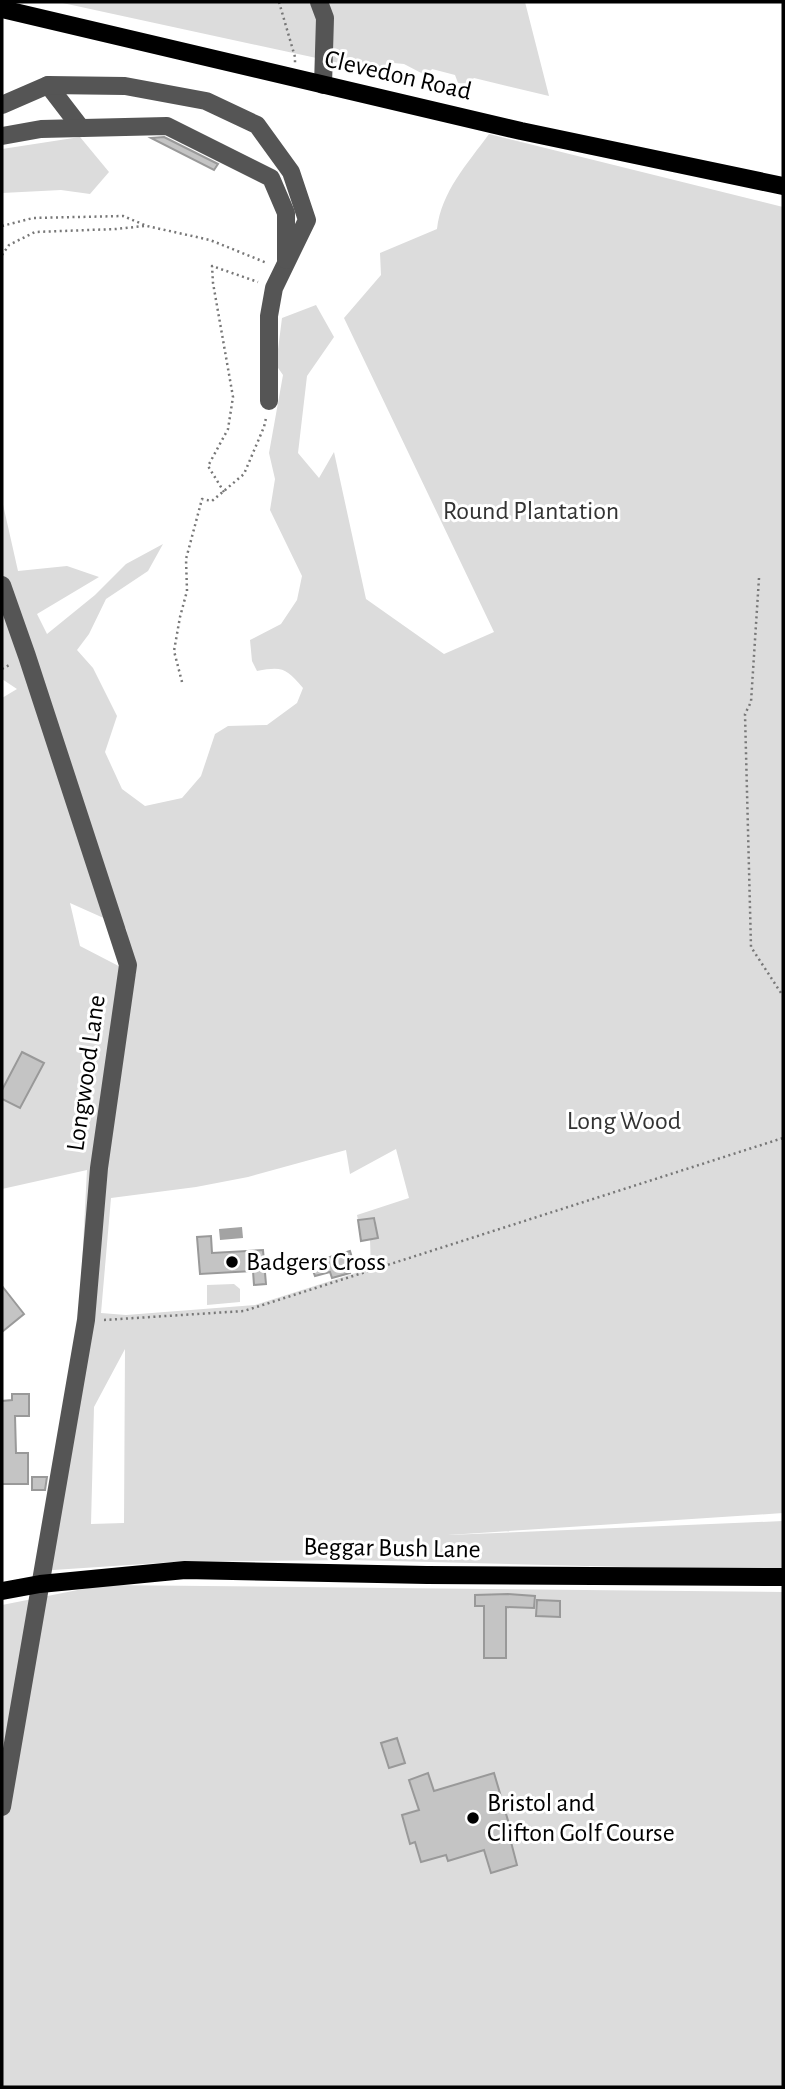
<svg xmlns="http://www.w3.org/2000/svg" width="785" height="2089" viewBox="0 0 785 2089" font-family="'Alegreya Sans',sans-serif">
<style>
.green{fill:#dcdcdc;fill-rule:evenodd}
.water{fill:#a3a3a3}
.building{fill:#c4c4c4;stroke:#999;stroke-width:2}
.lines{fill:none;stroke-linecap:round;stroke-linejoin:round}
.path{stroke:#777;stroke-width:2.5;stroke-dasharray:2 3.5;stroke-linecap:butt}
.minor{stroke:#555;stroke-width:18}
.major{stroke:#000;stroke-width:18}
.poi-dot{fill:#000;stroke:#fff;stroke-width:2.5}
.labels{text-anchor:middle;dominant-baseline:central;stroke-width:6;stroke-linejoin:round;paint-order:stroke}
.street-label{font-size:26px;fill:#000;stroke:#fff}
.park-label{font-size:26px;fill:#333;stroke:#fff}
.poi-label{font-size:26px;fill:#000;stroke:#fff;text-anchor:start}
</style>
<rect width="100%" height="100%" fill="#fff"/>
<g class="green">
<path d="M58,2H525L549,96L474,78L466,84L458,83L455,75L432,69L427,76L404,64L394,63L390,72L381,75L335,62Z"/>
<path d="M489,134L783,207V1513L448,1535L783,1521V1571L351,1560L174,1562L38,1571L78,1342L87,1170L2,1189V698L17,689L2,679V500L18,571L67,566L99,577L37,614L47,634L95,595L126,564L163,544L148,571L106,599L89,634L77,650L93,668L117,716L105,752L122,789L145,806L182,798L201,776L215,734L228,726L267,725L297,703L303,688C286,669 284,666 257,671L252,661L250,640L281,624L297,600L302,576L270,510L275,479L269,453L283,375L276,365L282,318L316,305L334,337L307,376L298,453L319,478L334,452L366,599L444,654L494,632L344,318L381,275L380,253L437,229C441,192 468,163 489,134ZM70,903L126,928L136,975L80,946ZM396,1149L409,1198L357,1215L358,1220L375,1218L378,1238L370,1240L371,1268L255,1305L126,1315L101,1313L111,1198L196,1187L248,1177L346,1150L350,1174ZM125,1349L124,1523L91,1524L94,1407Z"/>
<path d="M80,137L109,172L90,194L61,190L2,193V149Z"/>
<path d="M234,1284L240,1289V1302L207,1305V1285Z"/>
<path d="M103,1585L783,1592V2087H2V1605Z"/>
</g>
<path class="water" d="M242,1227L243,1238L220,1240L219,1229Z"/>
<g class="building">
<path d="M164,137L218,164L214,170L151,138Z"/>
<path d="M22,1052L44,1063L20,1108L2,1099V1090Z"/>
<path d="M374,1218L378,1238L361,1241L358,1220Z"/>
<path d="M211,1236L212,1253L263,1250L266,1284L254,1285L253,1271L200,1274L197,1237Z"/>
<path d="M350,1251L354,1264L348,1266L350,1273L332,1278L330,1272L315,1276L310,1263Z"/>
<path d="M2,1286L24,1314L2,1332Z"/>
<path d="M12,1394H29V1416H15L16,1453H28V1484H2V1401L12,1400Z"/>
<path d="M32,1477H47L45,1490H32Z"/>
<path d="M508,1594L535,1596L534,1608L506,1607V1658H484V1606H475V1595Z"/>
<path d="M537,1600L560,1601V1617L536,1616Z"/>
<path d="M397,1738L405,1763L389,1768L381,1743Z"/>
<path d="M428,1773L434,1791L494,1773L514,1841L511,1842L517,1865L491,1873L484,1850L448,1861L446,1855L421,1862L415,1842L410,1844L402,1815L419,1810L409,1780Z"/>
</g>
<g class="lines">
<g class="path">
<path d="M279,2L295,57V63"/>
<path d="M2,226L33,218L123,216L147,226L210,240L267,263"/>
<path d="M2,255L9,245L35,232L116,229L144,226"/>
<path d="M224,492L208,466L228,429L233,397L213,283L212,266L258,282"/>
<path d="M759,578L751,702L745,714L751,947L783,996"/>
<path d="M2,669L11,664"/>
<path d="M182,682L174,651L180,617L187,591L186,559L202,499L212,501L244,474L264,427L266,418"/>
<path d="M104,1320L244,1311L783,1138"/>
</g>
<g class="minor">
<path d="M319,2L325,18L323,85"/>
<path d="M48,85L81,128"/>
<path d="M2,105L48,85L125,86L206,101L257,125L291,172L307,220L274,288L269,316V401"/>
<path d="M2,136L41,129L167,126L271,178L286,213V260"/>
<path d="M2,585L27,656L128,965L99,1168L86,1320L2,1807"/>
</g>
<g class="major">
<path d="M2,9L521,131L783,186"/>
<path d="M2,1591L40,1584L185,1570L427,1575L783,1577"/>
</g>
</g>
<g class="poi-dot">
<circle cx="232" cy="1262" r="7"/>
<circle cx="473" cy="1818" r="7"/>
</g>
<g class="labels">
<g class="street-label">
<text transform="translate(398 75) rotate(13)">Clevedon Road</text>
<text transform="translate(86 1073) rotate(-82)">Longwood Lane</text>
<text transform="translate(392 1548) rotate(1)">Beggar Bush Lane</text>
</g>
<g class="park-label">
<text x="531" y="511">Round Plantation</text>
<text x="624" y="1121">Long Wood</text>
</g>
<g class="poi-label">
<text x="246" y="1262">Badgers Cross</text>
<text x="487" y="1803">Bristol and<tspan x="487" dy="30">Clifton Golf Course</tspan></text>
</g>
</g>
<rect width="785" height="2089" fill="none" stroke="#000000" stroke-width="7"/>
</svg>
